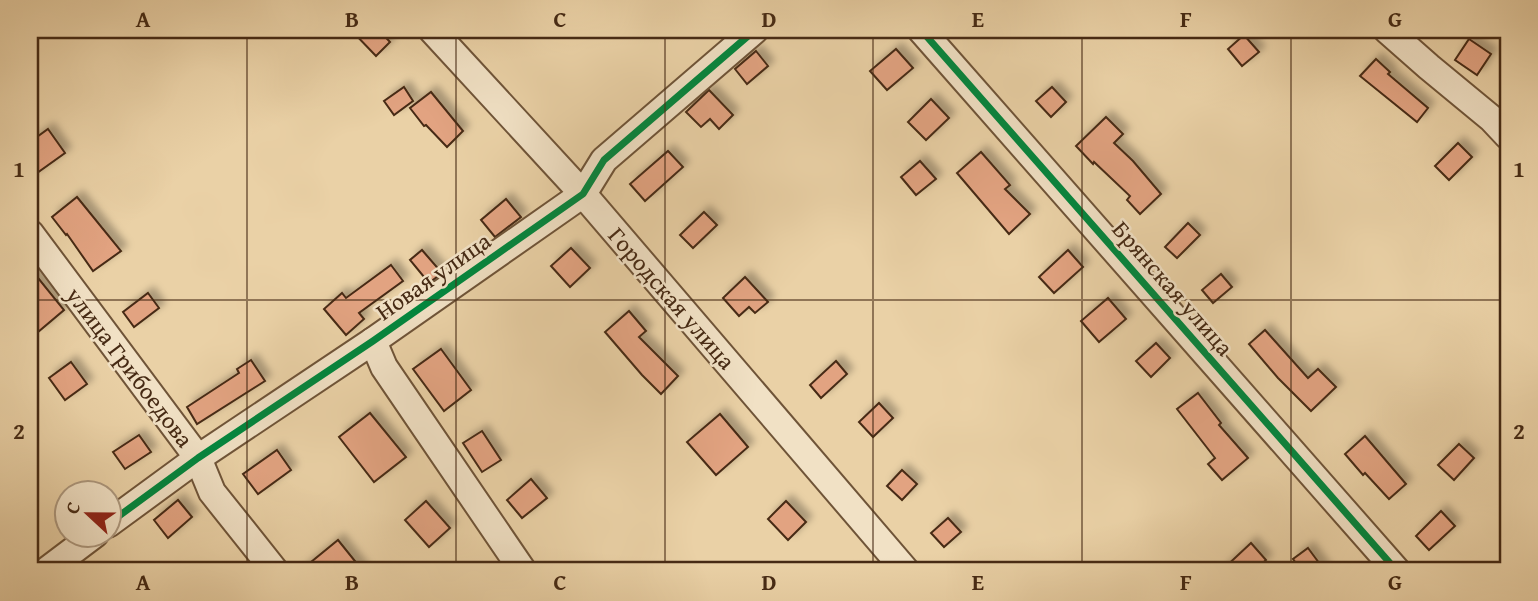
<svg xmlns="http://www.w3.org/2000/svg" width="1538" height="601" viewBox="0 0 1538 601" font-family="'Gentium Book Plus',serif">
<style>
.building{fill:#e2a381;stroke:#462a14;stroke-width:2;filter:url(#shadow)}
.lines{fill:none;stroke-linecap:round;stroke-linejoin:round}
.minor-casing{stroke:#6f5438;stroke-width:30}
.minor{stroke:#f1e1c5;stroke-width:26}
.cycleway-casing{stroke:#f1e1c5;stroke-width:11}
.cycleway{stroke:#00873e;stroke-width:7}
.grid{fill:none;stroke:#462a14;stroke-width:2;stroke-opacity:0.55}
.labels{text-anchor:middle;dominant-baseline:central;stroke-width:5;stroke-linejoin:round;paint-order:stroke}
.street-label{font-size:24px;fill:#462a14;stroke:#f1e1c5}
.neatline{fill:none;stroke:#462a14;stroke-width:2.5}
.grid-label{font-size:23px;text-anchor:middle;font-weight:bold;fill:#462a14}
</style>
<defs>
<filter id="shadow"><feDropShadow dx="6" dy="-6" stdDeviation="3.5" flood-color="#0004"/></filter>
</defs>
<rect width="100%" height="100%" fill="#ead1a6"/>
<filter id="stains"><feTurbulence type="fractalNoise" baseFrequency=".00286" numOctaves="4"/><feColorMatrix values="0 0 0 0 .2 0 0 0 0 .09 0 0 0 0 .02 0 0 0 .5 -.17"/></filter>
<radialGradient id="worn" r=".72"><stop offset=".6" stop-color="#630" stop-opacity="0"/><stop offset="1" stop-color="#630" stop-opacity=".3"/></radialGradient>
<g class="building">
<path d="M351,30H379L390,42L376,56Z"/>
<path d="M1244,35L1259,52L1242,66L1228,49Z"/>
<path d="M1469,39L1491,54L1477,75L1455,60Z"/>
<path d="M896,49L913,68L887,90L870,71Z"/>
<path d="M756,51L768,66L747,84L735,69Z"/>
<path d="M1376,59L1390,72L1388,74L1428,108L1417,122L1360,76Z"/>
<path d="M404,87L413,101L394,115L384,101Z"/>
<path d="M1052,87L1066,102L1051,117L1036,101Z"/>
<path d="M709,90L733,115L719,129L710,119L701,127L686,112Z"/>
<path d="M431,92L463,131L447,147L426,125L424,126L410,108Z"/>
<path d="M931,99L949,118L926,140L908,122Z"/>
<path d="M1106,117L1123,134L1114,143L1133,161L1161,194L1140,214L1127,200L1130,196L1094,162L1093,164L1076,146Z"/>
<path d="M48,129L65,153L30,178V142Z"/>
<path d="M1458,143L1472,157L1449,180L1435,166Z"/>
<path d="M668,151L683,167L645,201L630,184Z"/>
<path d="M981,152L1010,185L1005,189L1030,214L1009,234L957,173Z"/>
<path d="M920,161L936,179L916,195L901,177Z"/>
<path d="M77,197L121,251L93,271L67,234L66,235L52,217Z"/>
<path d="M506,199L521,217L495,237L481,220Z"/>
<path d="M704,212L717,225L693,248L680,235Z"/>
<path d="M1188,223L1200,235L1177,258L1165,247Z"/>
<path d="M571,248L590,268L570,287L551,266Z"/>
<path d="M422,250L442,273L429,283L410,260Z"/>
<path d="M1068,250L1083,267L1054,293L1039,277Z"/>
<path d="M391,265L403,281L359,313L364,319L346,335L324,309L342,293L346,298Z"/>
<path d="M30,268L64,310L38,332L30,322Z"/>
<path d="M1221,274L1232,287L1213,303L1202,290Z"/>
<path d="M745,277L768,302L755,313L749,307L739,316L723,298Z"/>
<path d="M148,293L159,308L134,327L123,312Z"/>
<path d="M1108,298L1126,319L1099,342L1081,321Z"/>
<path d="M629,311L646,331L639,337L678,376L661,394L642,375L605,332Z"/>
<path d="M1265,330L1308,378L1318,369L1336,387L1311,411L1278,378L1249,344Z"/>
<path d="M1156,343L1170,358L1151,377L1136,361Z"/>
<path d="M441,349L471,390L444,411L413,369Z"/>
<path d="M251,360L265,381L197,424L187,407L239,373L237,369Z"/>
<path d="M836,361L847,374L821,398L810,385Z"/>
<path d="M71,362L87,384L65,400L49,378Z"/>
<path d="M1198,393L1221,423L1219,425L1248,458L1222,480L1208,464L1215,458L1177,409Z"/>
<path d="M879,403L893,418L873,437L859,422Z"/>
<path d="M370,413L406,457L374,482L339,437Z"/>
<path d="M720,414L748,447L716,475L687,442Z"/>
<path d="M482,431L501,460L482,472L463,443Z"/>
<path d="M139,435L151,452L125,469L113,452Z"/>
<path d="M1365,436L1406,484L1389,499L1365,473L1363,475L1345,454Z"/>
<path d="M1459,444L1474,458L1454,480L1438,465Z"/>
<path d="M277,450L291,470L258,494L243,474Z"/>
<path d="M902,470L917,484L902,500L887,486Z"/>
<path d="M531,479L547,498L522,518L507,500Z"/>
<path d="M178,500L192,517L168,538L154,520Z"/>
<path d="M426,501L450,528L429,547L405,520Z"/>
<path d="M786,501L806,522L788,540L768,519Z"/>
<path d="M1441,511L1455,526L1429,550L1416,536Z"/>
<path d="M948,518L961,532L944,547L931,533Z"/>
<path d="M338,540L363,571H300Z"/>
<path d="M1251,543L1266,560L1254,571H1221Z"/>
<path d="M1308,548L1325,571H1302L1293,559Z"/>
</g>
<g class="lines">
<g class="minor-casing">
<g id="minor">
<path d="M432,30L583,194L906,571"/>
<path d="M921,30L1397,571"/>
<path d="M1387,30L1429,67L1492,119L1508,136"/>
<path d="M30,233L198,458L212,492L275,571"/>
<path d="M373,341L384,367L523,571"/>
<path d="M108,524L198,458L373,341L583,194L604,160L755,30"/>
<path d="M46,571L95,534"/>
</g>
</g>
<use href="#minor" class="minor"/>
<g class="cycleway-casing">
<g id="cycleway">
<path d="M921,30L1397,571"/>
<path d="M108,524L198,458L373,341L583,194L604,160L755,30"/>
</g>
</g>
<use href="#cycleway" class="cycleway"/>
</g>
<path class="grid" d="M247,30V571M456,30V571M665,30V571M873,30V571M1082,30V571M1291,30V571M30,300H1508"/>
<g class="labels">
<g class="street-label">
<text transform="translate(433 276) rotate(-35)">Новая улица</text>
<text transform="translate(1173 288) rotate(49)">Брянская улица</text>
<text transform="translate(672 298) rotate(49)">Городская улица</text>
<text transform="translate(130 367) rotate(53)">улица Грибоедова</text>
</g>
</g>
<rect width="1538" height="601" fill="none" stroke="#ead1a6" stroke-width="77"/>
<g transform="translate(88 514) rotate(292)"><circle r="33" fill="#f1e1c5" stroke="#ad987e" stroke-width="2"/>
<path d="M0-5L12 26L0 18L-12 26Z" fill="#8f2418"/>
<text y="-10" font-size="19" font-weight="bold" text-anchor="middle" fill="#462a14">С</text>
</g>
<rect x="38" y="38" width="1462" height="524" class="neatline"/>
<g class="grid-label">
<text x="143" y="27">A</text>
<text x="352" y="27">B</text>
<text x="560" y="27">C</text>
<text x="769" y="27">D</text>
<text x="978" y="27">E</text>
<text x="1186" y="27">F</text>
<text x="1395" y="27">G</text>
<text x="19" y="177">1</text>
<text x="1519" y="177">1</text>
<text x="19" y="439">2</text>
<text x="1519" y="439">2</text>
<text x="143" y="590">A</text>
<text x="352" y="590">B</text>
<text x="560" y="590">C</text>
<text x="769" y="590">D</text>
<text x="978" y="590">E</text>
<text x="1186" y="590">F</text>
<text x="1395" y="590">G</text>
</g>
<rect width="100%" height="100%" filter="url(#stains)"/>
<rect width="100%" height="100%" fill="url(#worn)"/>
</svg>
